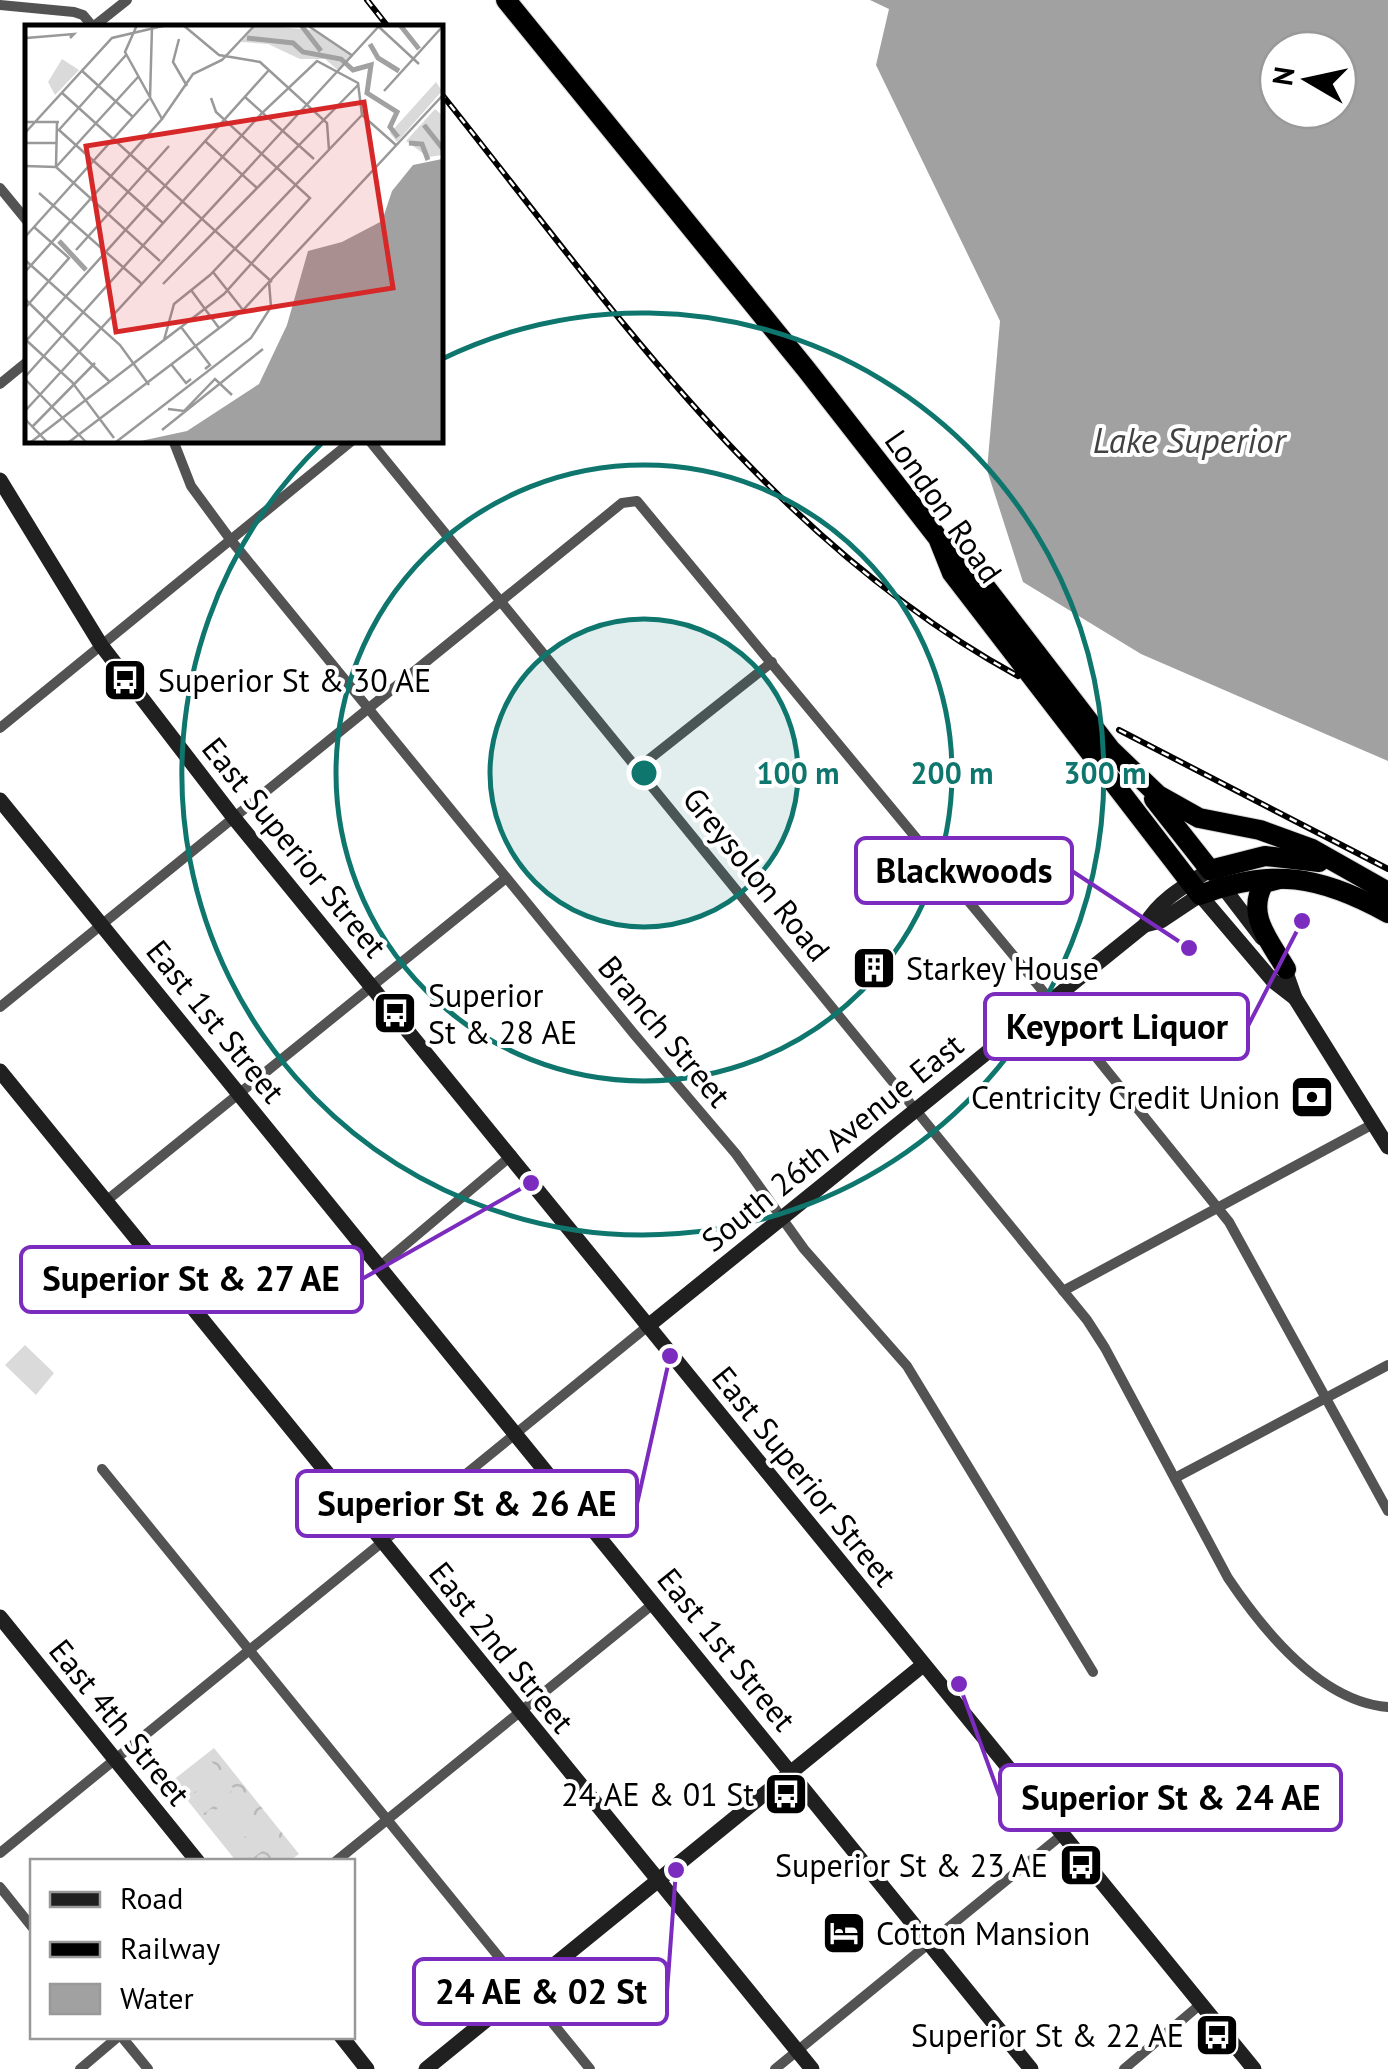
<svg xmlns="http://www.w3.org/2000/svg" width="1388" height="2069" viewBox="0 0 1388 2069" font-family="'PT Sans',sans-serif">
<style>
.park{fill:url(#park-crowns)}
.garden{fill:#dadada}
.water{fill:#a1a1a1;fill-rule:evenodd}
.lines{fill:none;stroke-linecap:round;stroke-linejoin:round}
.highway-casing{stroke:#dbdbdb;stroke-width:22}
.street{stroke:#535353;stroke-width:10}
.secondary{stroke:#202020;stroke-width:15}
.highway{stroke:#000;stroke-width:20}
.rail-casing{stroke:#000;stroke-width:6}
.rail{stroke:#fff;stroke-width:2.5;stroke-dasharray:8;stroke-linecap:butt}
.ring{fill:none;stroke:#0f766e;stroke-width:5}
.labels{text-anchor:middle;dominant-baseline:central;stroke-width:8;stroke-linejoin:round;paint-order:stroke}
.street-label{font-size:32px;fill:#000;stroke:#fff}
.poi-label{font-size:32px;fill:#000;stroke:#fff;text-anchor:start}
.water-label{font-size:35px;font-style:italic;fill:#424242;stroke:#fff}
.inset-river{fill:none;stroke:#a1a1a1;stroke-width:5}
.inset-road{fill:none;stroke:#999;stroke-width:2.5}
.view{fill:#d62828;fill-opacity:0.15;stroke:#d62828;stroke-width:5}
.inset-edge{fill:none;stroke:#000;stroke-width:5}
.centre{fill:#0f766e;stroke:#fff;stroke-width:5}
.ring-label{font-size:30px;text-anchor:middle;font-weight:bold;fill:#0f766e;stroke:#fff;stroke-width:8;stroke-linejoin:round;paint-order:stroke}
.leader{fill:none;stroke:#7b2cbf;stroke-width:4}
.callout-dot{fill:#7b2cbf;stroke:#fff;stroke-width:4}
.callout{fill:#fff;stroke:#7b2cbf;stroke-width:4}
.callout-label{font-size:35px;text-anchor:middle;font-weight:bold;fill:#000}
</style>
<defs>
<pattern id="park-crowns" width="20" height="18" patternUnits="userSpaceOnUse" patternTransform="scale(2.5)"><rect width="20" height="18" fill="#dadada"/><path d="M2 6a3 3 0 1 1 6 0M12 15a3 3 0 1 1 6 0" fill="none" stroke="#b9b9b9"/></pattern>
</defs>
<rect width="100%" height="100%" fill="#fff"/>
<path class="park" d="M214,1748L299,1854L289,1861H236L172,1781Z"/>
<g class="garden">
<path d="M25,1345L54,1373L36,1395L5,1365Z"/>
<path d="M209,1758L220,1772L191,1795L180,1782Z"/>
<path d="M223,1776L234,1789L205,1813L194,1799Z"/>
<path d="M237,1793L248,1806L219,1829L208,1816Z"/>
<path d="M250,1810L261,1824L232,1847L221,1833Z"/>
<path d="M264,1827L275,1841L249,1861H244L235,1851Z"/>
</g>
<path class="water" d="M870,0H1388V761L1141,654L1023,582L987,470L1000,321L876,65L889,9ZM1278,50H1338V110H1278Z"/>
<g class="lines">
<g class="highway-casing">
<g id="highway">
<path d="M506,0L806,369L938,538L952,573L1200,895C1272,867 1321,876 1388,913"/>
<path d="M941,540L967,563L1111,750L1158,795L1199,818L1260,830L1312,849L1388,892"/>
<path d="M1154,799L1210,870L1265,856L1319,862"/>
<path d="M1279,879L1264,883C1245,915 1270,941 1286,969"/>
</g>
</g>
<g class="street">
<path d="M0,5L74,12L83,15L94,28"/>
<path d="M93,27L127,0"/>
<path d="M0,188L28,222"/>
<path d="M0,384L28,361"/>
<path d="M173,440L191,486L230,539L634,1034L736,1154L804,1249L907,1366L1093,1672"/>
<path d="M369,440L1087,1320L1105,1348L1228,1578C1263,1630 1321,1702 1388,1707"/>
<path d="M0,728L353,440"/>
<path d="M638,768L772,662"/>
<path d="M0,1007L622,503L637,501L1042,990L1229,1222L1388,1511"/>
<path d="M106,1201L506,878"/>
<path d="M379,1267L512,1155"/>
<path d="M1063,1291L1375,1123"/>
<path d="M102,1469L590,2069"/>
<path d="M1175,1478L1388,1365"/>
<path d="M0,1853L648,1326"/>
<path d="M335,1862L653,1604"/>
<path d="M0,1887L32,1927"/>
<path d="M121,2036L148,2069"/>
<path d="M80,2069L119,2036"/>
<path d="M775,2069L1063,1834"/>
<path d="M1124,2069L1202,2003"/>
</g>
<g class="secondary">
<path d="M0,480L101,645L234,818L1254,2069"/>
<path d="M0,800L1031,2069"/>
<path d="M1145,925L1161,921L1200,895L1273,981L1295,998"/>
<path d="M1283,964L1295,998L1388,1147"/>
<path d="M0,1071L812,2069"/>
<path d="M648,1326L1145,925C1159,900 1186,885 1210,870L1262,938"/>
<path d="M0,1617L198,1862"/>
<path d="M341,2036L367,2069"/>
<path d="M426,2069L923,1665"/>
</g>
<use href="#highway" class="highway"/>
<g class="rail-casing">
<g id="rail">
<path d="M367,0L389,28"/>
<path d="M440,92C611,306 772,542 1018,676"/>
<path d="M1119,730L1388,869"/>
</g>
</g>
<use href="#rail" class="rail"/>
</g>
<circle cx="644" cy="773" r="154" fill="#0f766e" fill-opacity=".12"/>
<g class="ring">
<circle cx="644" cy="773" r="154"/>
<circle cx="644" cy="773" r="308"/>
<path d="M442 359A461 461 0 1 1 324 441"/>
</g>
<defs>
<g id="bus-square" transform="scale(2.25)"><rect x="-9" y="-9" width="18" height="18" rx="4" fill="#000" stroke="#fff"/><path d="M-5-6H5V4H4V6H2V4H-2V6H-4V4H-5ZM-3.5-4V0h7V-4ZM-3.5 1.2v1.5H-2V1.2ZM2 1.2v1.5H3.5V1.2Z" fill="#fff"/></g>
<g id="building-square" transform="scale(2.25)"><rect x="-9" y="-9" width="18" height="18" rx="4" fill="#000" stroke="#fff"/><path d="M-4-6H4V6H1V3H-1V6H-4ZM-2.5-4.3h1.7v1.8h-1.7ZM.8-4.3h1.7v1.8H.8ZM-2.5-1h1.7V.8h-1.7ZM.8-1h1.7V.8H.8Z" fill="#fff"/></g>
<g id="bank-square" transform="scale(2.25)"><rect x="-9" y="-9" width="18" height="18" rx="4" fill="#000" stroke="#fff"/><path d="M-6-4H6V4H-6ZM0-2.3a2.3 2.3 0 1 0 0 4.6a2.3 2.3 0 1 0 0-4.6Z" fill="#fff"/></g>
<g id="hotel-square" transform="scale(2.25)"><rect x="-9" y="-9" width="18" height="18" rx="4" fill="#000" stroke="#fff"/><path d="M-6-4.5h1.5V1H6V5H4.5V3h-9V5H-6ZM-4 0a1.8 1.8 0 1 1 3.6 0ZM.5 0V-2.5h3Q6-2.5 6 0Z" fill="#fff"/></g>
</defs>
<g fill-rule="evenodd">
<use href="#bus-square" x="125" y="680"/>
<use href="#building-square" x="874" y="968"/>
<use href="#bus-square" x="395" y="1013"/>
<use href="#bank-square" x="1312" y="1097"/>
<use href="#bus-square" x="786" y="1794"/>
<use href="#bus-square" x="1081" y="1865"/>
<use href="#hotel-square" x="844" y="1933"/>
<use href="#bus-square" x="1217" y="2035"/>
</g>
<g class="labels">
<g class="street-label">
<text transform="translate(944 506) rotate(55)">London Road</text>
<text transform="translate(295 847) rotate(51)">East Superior Street</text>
<text transform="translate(757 874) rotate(51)">Greysolon Road</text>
<text transform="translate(216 1021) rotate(51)">East 1st Street</text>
<text transform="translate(665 1031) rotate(50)">Branch Street</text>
<text transform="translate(832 1142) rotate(-39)">South 26th Avenue East</text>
<text transform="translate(805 1476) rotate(51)">East Superior Street</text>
<text transform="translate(502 1647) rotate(51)">East 2nd Street</text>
<text transform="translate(727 1649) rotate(51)">East 1st Street</text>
<text transform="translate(120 1722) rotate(51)">East 4th Street</text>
</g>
<g class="poi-label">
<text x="158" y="680">Superior St &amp; 30 AE</text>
<text x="906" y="968">Starkey House</text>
<text x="428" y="995">Superior<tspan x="428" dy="37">St &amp; 28 AE</tspan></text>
<text x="1280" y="1097" text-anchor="end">Centricity Credit Union</text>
<text x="754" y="1794" text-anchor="end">24 AE &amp; 01 St</text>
<text x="1048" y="1865" text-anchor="end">Superior St &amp; 23 AE</text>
<text x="876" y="1933">Cotton Mansion</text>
<text x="1184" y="2035" text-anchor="end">Superior St &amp; 22 AE</text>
</g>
<g class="water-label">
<text x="1189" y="440">Lake Superior</text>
</g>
</g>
<g transform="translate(25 25)">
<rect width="418" height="418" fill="#fff"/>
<path d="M37,34L54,45L30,70L23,57ZM411,57L417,66L372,117L365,108Z" fill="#dadada"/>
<path d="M231,0L288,5L328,31L314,46L300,34H275L243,19L216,17ZM410,84L417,90L418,130L403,132L381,116Z" fill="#dadada"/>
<path d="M417,134V417H111L162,406L234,359L262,300L283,226L317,217L357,196L367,166L388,140Z" fill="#a1a1a1"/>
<path class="inset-river" d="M276,0L296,26M375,0L394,24M222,13L268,18L278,27L316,34L328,45L346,40L342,68L372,87L365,102L373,112M345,19L353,33L374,46M399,100L418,124M384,118L397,119L403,135M34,216L61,245"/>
<path class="inset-road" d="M158,0L194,30L235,37L302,98L304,125M282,0L328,31M354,2L394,39M1,13L49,9L45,13M154,14L148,37L162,61M56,45L108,92M359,66L418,1M36,67L247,257M220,72L289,134M125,73L127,2M337,90L372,121M137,94L168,49L197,35L230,0M0,97H34M34,105L138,198M33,106L101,30M0,108L87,13L142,0M180,116L232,163M0,118H32M0,141L31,142M31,141L32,97M31,142L135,236M31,142L113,52M14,168L116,258M0,212L124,74M51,225L144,121M0,235L95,320L124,360M0,247L137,94L100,27L112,0M188,247L218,285M138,259L334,59M166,265L194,303M0,274L85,357M0,283L44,233L9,202M156,302L185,340L180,344M1,315L47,357L89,413M139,315L149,279L185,250L337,90M0,317L244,45M146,339L161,358L166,354M0,352L237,88L292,36L333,58L337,90M0,354L61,417M143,384L159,386L190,354L207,370M0,386L355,0M0,394L22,417M8,401L70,338M137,405L238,324M6,417L199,269L285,173L191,87L186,73M44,417L218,285L244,257M91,417L226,313L246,282L244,257L418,70"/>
<path class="view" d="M339,77L368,263L91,307L61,121Z"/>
<rect width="418" height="418" class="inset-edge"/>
</g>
<circle cx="644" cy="773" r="15" class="centre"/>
<g class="ring-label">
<text x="798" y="784">100 m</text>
<text x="952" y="784">200 m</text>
<text x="1105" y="784">300 m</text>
</g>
<path class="leader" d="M1189 948L1072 871M1302 921L1248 1026M531 1183L362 1279M670 1356L637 1504M959 1684L1000 1797M676 1870L667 1992"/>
<g class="callout-dot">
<circle cx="1189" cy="948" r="10"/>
<circle cx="1302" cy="921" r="10"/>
<circle cx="531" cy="1183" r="10"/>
<circle cx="670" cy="1356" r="10"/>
<circle cx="959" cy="1684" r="10"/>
<circle cx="676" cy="1870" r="10"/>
</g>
<g class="callout">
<rect x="856" y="838" width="216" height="65" rx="10"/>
<rect x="985" y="994" width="263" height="65" rx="10"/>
<rect x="21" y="1247" width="341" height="65" rx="10"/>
<rect x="297" y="1471" width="340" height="65" rx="10"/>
<rect x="1000" y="1765" width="341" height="65" rx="10"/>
<rect x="414" y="1959" width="253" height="65" rx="10"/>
</g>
<g class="callout-label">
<text x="964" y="883">Blackwoods</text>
<text x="1117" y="1039">Keyport Liquor</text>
<text x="191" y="1291">Superior St &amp; 27 AE</text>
<text x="467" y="1516">Superior St &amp; 26 AE</text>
<text x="1171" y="1810">Superior St &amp; 24 AE</text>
<text x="541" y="2004">24 AE &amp; 02 St</text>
</g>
<rect x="30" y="1859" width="325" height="180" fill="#ffffff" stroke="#999999" stroke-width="2.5"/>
<rect x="50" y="1892" width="50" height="15" fill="#202020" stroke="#999999" stroke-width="2.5"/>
<text x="120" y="1909" font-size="30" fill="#000000">Road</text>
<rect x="50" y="1942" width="50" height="15" fill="#000000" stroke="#999999" stroke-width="2.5"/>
<text x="120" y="1959" font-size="30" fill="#000000">Railway</text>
<rect x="50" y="1984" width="50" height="30" fill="#a1a1a1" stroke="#999999" stroke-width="2.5"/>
<text x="120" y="2009" font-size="30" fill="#000000">Water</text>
<g transform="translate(1308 80) rotate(279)"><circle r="48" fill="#ffffff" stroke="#999999" stroke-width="2.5"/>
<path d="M0-8L18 38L0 25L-18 38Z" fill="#000000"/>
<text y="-15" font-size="28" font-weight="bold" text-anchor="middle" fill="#000000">N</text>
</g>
</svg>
